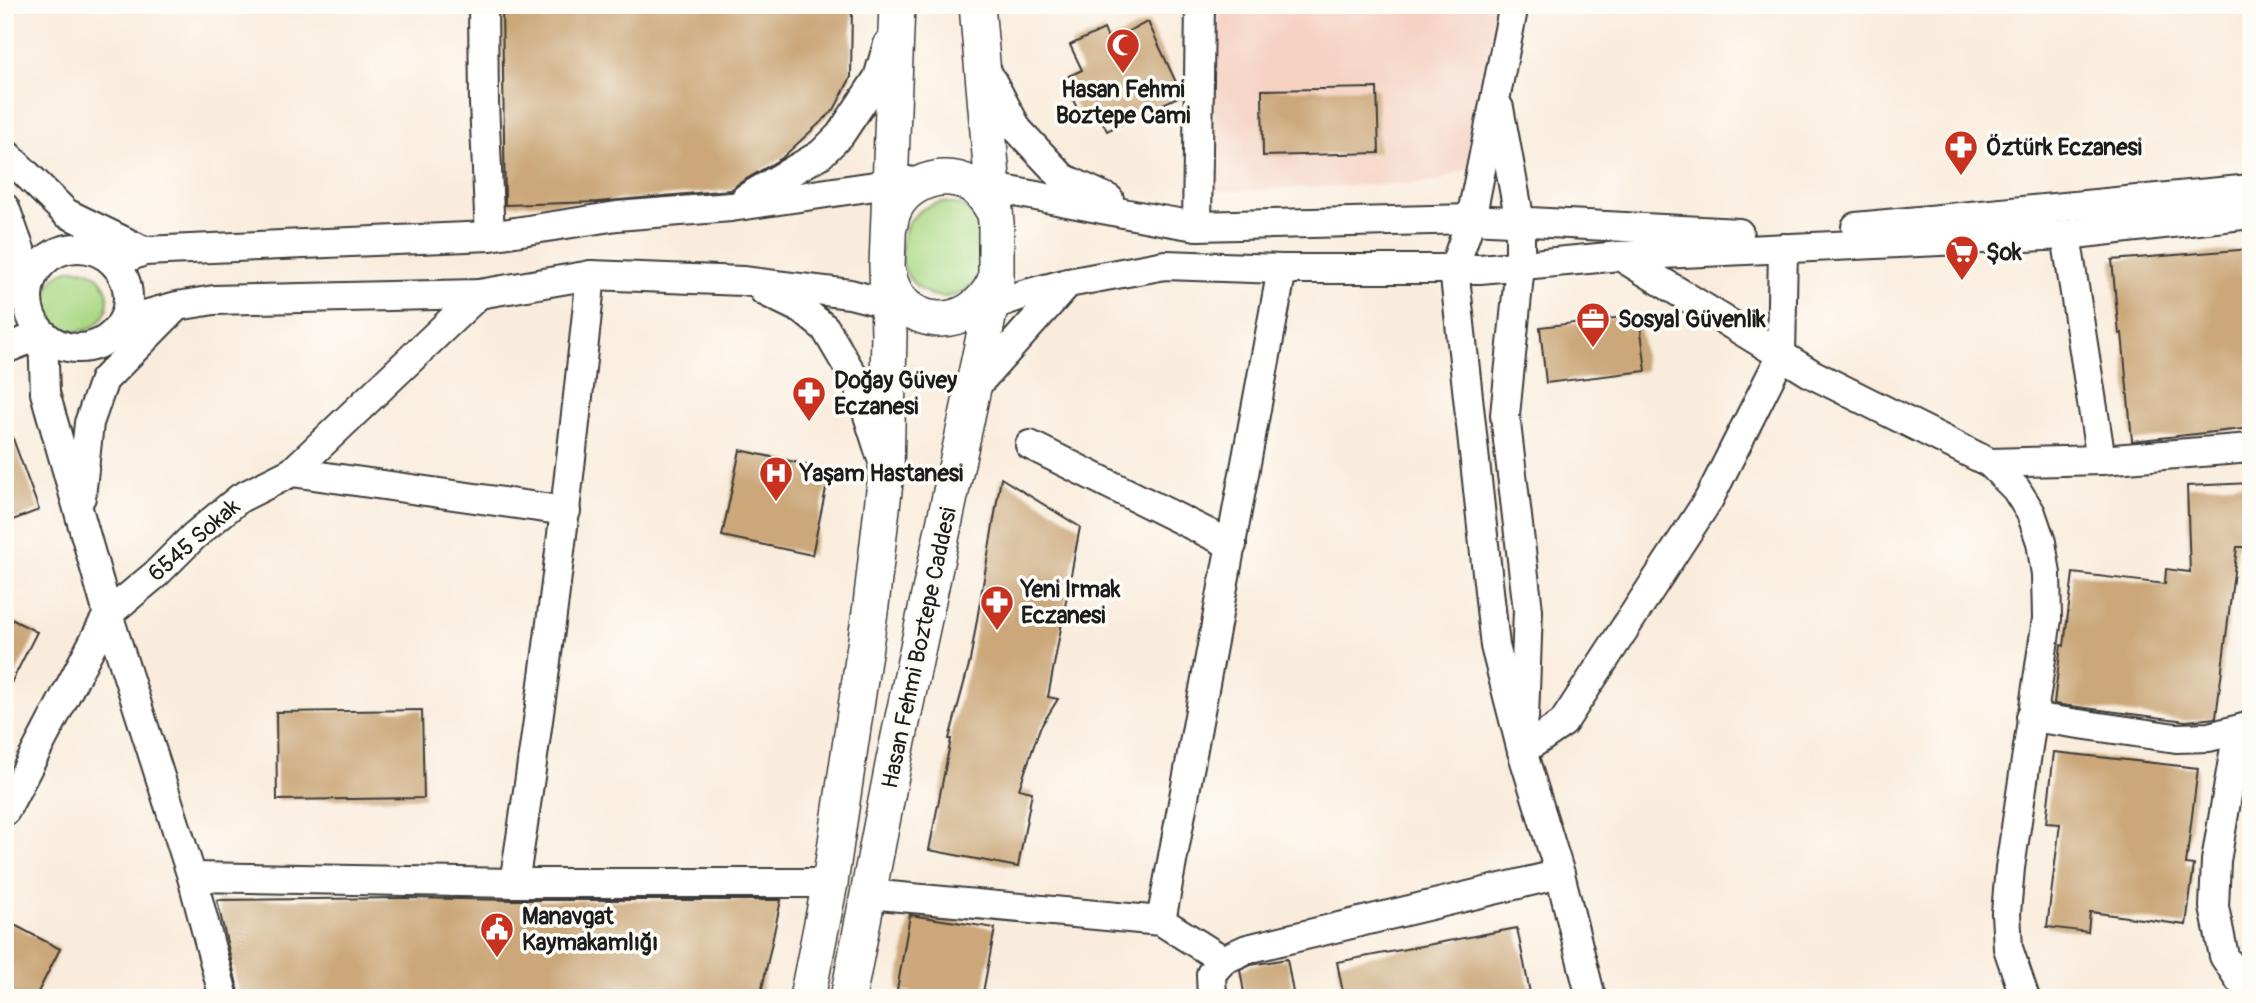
<svg xmlns="http://www.w3.org/2000/svg" width="2256" height="1003" viewBox="0 0 2256 1003" font-family="Pangolin,sans-serif">
<style>
.built{fill:#f5d2c2}
.green{fill:#abd986;stroke:#647a51;stroke-width:2}
.building{fill:#cba779}
.lines{fill:none;stroke-linecap:round;stroke-linejoin:round}
.minor-casing{stroke:#3d3b39;stroke-width:32}
.major-casing{stroke:#3d3b39;stroke-width:38}
.minor{stroke:#fff;stroke-width:28}
.major{stroke:#fff;stroke-width:35}
.labels{text-anchor:middle;dominant-baseline:central;stroke-width:7;stroke-linejoin:round;paint-order:stroke}
.poi-label{font-size:23px;font-weight:bold;fill:#1c1c1c;stroke:#fdfcf7;text-anchor:start}
.street-label{font-size:23px;fill:#1c1c1c;stroke:#fdfcf7}
</style>
<rect width="100%" height="100%" fill="#fdfcf7"/>
<filter id="ink" filterUnits="userSpaceOnUse"><feTurbulence type="fractalNoise" baseFrequency=".0143" numOctaves="2"/><feDisplacementMap in="SourceGraphic" scale="14" xChannelSelector="R" yChannelSelector="G"/><feConvolveMatrix kernelMatrix="1 2 1 2 8 2 1 2 1" color-interpolation-filters="sRGB"/></filter>
<filter id="wash" filterUnits="userSpaceOnUse"><feTurbulence type="fractalNoise" baseFrequency=".00686" numOctaves="4" result="noise"/><feDisplacementMap in="SourceGraphic" scale="28" xChannelSelector="R" yChannelSelector="G"/><feGaussianBlur stdDeviation="1.57" result="paint"/><feColorMatrix in="noise" values="0 0 0 0 0 0 0 0 0 0 0 0 0 0 0 0 0 1.4 0 .05"/><feComposite in="paint" operator="in"/></filter>
<g filter="url(#wash)">
<rect width="100%" height="100%" fill="#f9ecdc"/>
<path class="built" d="M1221,5H1498L1468,168L1436,182L1211,192L1216,52Z"/>
<g class="green">
<path d="M943,202C969,205 977,212 982,237C983,243 986,252 985,258C981,288 948,308 922,290C911,283 904,272 902,259C899,229 913,207 943,202Z"/>
<circle cx="77" cy="300" r="31"/>
</g>
<g id="blocks">
<g class="building">
<path d="M502,5H852L851,77L834,110L782,158L738,184L731,190L597,202L505,205Z"/>
<path d="M1148,22L1182,95L1107,131L1100,117L1085,125L1063,79L1082,70L1070,45L1104,29L1109,40Z"/>
<path d="M1377,88L1379,153L1263,156L1262,90Z"/>
<path d="M2251,249V428L2132,441L2122,333L2119,334L2112,260Z"/>
<path d="M1639,315L1646,371L1546,383L1540,327Z"/>
<path d="M5,425H8L39,510L5,523Z"/>
<path d="M740,450L830,470L812,555L722,536Z"/>
<path d="M1001,478L1080,527L1048,697L1058,699L1040,728L1019,789L1032,792L1018,867L929,850L951,739H949L970,661Z"/>
<path d="M2251,483V547H2237L2216,718L2186,721L2054,704L2061,645L2064,646L2073,573L2165,584L2166,569L2190,572L2187,486Z"/>
<path d="M5,616L37,632L5,695Z"/>
<path d="M422,710L424,798L277,800L276,712Z"/>
<path d="M2054,752L2198,768L2186,864L2194,865L2186,925L2090,912L2088,932L2047,927L2060,824L2046,823Z"/>
<path d="M404,898L514,900H781L760,998H240L217,900Z"/>
<path d="M910,915L995,928L982,998H942L897,990Z"/>
<path d="M5,920L60,949L35,998H5Z"/>
<path d="M1517,928L1531,998H1344L1337,962Z"/>
<path d="M1287,959L1294,998H1245L1240,970L1251,965Z"/>
</g>
</g>
</g>
<g filter="url(#ink)">
<use href="#blocks" fill-opacity="0" stroke="#3d3b39" stroke-width="2"/>
<g class="lines">
<g class="minor-casing">
<g id="minor">
<path d="M483,5L484,103L490,236"/>
<path d="M1514,5L1471,219L1454,268L1495,646L1522,751L1560,874L1591,998"/>
<path d="M985,68L1018,130L1063,178L1109,199"/>
<path d="M1499,108L1520,222V265L1505,415L1528,610L1524,718"/>
<path d="M5,153L66,213L144,251"/>
<path d="M975,185C1050,197 1123,215 1197,226L1471,219L1739,233"/>
<path d="M746,198L821,154L840,135L878,78L888,44"/>
<path d="M5,208L31,280L5,300"/>
<path d="M1197,226L1200,5"/>
<path d="M1856,227L2251,189"/>
<path d="M2066,235L2101,460"/>
<circle cx="78" cy="298" r="50"/>
<path d="M1620,256L1812,374L1990,463L2016,489L2031,513L2041,542L2046,574L2047,619L2010,868L2006,913L2008,948L2025,998"/>
<path d="M114,263L144,251L490,236L617,216L731,207L909,181"/>
<path d="M764,291L803,310L825,328L858,384L881,456"/>
<path d="M973,312L1022,295L1068,283L1165,265L1282,269H1480L1620,256L2066,235L2251,214"/>
<path d="M123,321L177,306L214,300L479,294L591,275L743,281L850,294L908,309"/>
<path d="M5,349L43,334L45,393L108,614L192,877L224,998"/>
<path d="M973,389L1068,283"/>
<path d="M1030,445L1232,545"/>
<path d="M1990,463L2101,460L2251,448"/>
<path d="M292,472L566,511"/>
<path d="M81,497L89,423L104,380L175,308"/>
<path d="M2031,717L2176,738L2209,737L2251,726"/>
<path d="M2238,730L2216,861L2214,907L2224,956L2251,997"/>
<path d="M1522,751L1563,723L1709,499L1781,356L1783,248"/>
<path d="M5,811L108,614L156,574L194,536L240,498L292,472L479,294"/>
<path d="M192,877L514,883H830"/>
<path d="M514,883C546,681 570,478 591,275"/>
<path d="M868,894L1161,921L1223,960"/>
<path d="M1161,921L1282,269"/>
<path d="M1212,998L1211,974L1223,960L1247,949L1560,874"/>
</g>
</g>
<g class="major-casing">
<g id="major">
<path d="M890,224C895,188 937,167 970,184C982,190 988,202 995,213"/>
<path d="M888,272C898,330 969,335 994,283"/>
<path d="M807,998L830,883L871,605L886,473L889,334L887,266L897,5"/>
<path d="M848,998L894,760L996,280V223L977,5"/>
</g>
</g>
<use href="#minor" class="minor"/>
<use href="#major" class="major"/>
</g>
</g>
<defs>
<g id="mosque-pin" transform="scale(1.75)"><path d="M0 17L-7.5 6A9.5 9.5 0 1 1 7.5 6Z" fill="#c8321e" stroke="#fdfcf7"/><path d="M3.5-4.9A6 6 0 1 0 3.5 4.9A5 5 0 1 1 3.5-4.9Z" fill="#fff"/></g>
<g id="pharmacy-pin" transform="scale(1.75)"><path d="M0 17L-7.5 6A9.5 9.5 0 1 1 7.5 6Z" fill="#c8321e" stroke="#fdfcf7"/><path d="M-2-6h4v4h4v4h-4v4h-4v-4h-4v-4h4Z" fill="#fff"/></g>
<g id="supermarket-pin" transform="scale(1.75)"><path d="M0 17L-7.5 6A9.5 9.5 0 1 1 7.5 6Z" fill="#c8321e" stroke="#fdfcf7"/><path d="M-6-5.5h2.5l.6 2H6L4.5 2H-2.5L-4.4-4H-6ZM-1.5 3.2a1.3 1.3 0 1 0 .1 0ZM3 3.2a1.3 1.3 0 1 0 .1 0Z" fill="#fff"/></g>
<g id="office-pin" transform="scale(1.75)"><path d="M0 17L-7.5 6A9.5 9.5 0 1 1 7.5 6Z" fill="#c8321e" stroke="#fdfcf7"/><path d="M-6-3h4V-5.5h4V-3h4V5H-6ZM-1-4.5V-3h2v-1.5ZM-6 0V1H6V0Z" fill="#fff"/></g>
<g id="hospital-pin" transform="scale(1.75)"><path d="M0 17L-7.5 6A9.5 9.5 0 1 1 7.5 6Z" fill="#c8321e" stroke="#fdfcf7"/><path d="M-5-5h3v3.5h4V-5h3V5h-3V1.5h-4V5h-3Z" fill="#fff"/></g>
<g id="civic-pin" transform="scale(1.75)"><path d="M0 17L-7.5 6A9.5 9.5 0 1 1 7.5 6Z" fill="#c8321e" stroke="#fdfcf7"/><path d="M-.6-6.5H3V-4.5H.6V-3L4-1V1h2V6H-6V1h2V-1L-.6-3ZM-1.2 2.5V6h2.4V2.5Z" fill="#fff"/></g>
</defs>
<g fill-rule="evenodd">
<use href="#mosque-pin" x="1123" y="45"/>
<use href="#pharmacy-pin" x="1961" y="147"/>
<use href="#supermarket-pin" x="1962" y="252"/>
<use href="#office-pin" x="1593" y="319"/>
<use href="#pharmacy-pin" x="809" y="393"/>
<use href="#hospital-pin" x="776" y="473"/>
<use href="#pharmacy-pin" x="997" y="602"/>
<use href="#civic-pin" x="497" y="929"/>
</g>
<g class="labels">
<g class="poi-label">
<text x="1123" y="89" text-anchor="middle">Hasan Fehmi<tspan x="1123" dy="26">Boztepe Cami</tspan></text>
<text x="1986" y="147">Öztürk Eczanesi</text>
<text x="1986" y="252">Şok</text>
<text x="1618" y="319">Sosyal Güvenlik</text>
<text x="834" y="380">Doğay Güvey<tspan x="834" dy="26">Eczanesi</tspan></text>
<text x="800" y="473">Yaşam Hastanesi</text>
<text x="1021" y="589">Yeni Irmak<tspan x="1021" dy="26">Eczanesi</tspan></text>
<text x="522" y="916">Manavgat<tspan x="522" dy="26">Kaymakamlığı</tspan></text>
</g>
<g class="street-label">
<text transform="translate(194 540) rotate(-41)">6545 Sokak</text>
<text transform="translate(919 648) rotate(-78)">Hasan Fehmi Boztepe Caddesi</text>
</g>
</g>
<rect width="2256" height="1003" fill="none" stroke="#fdfcf7" stroke-width="28"/>
</svg>
